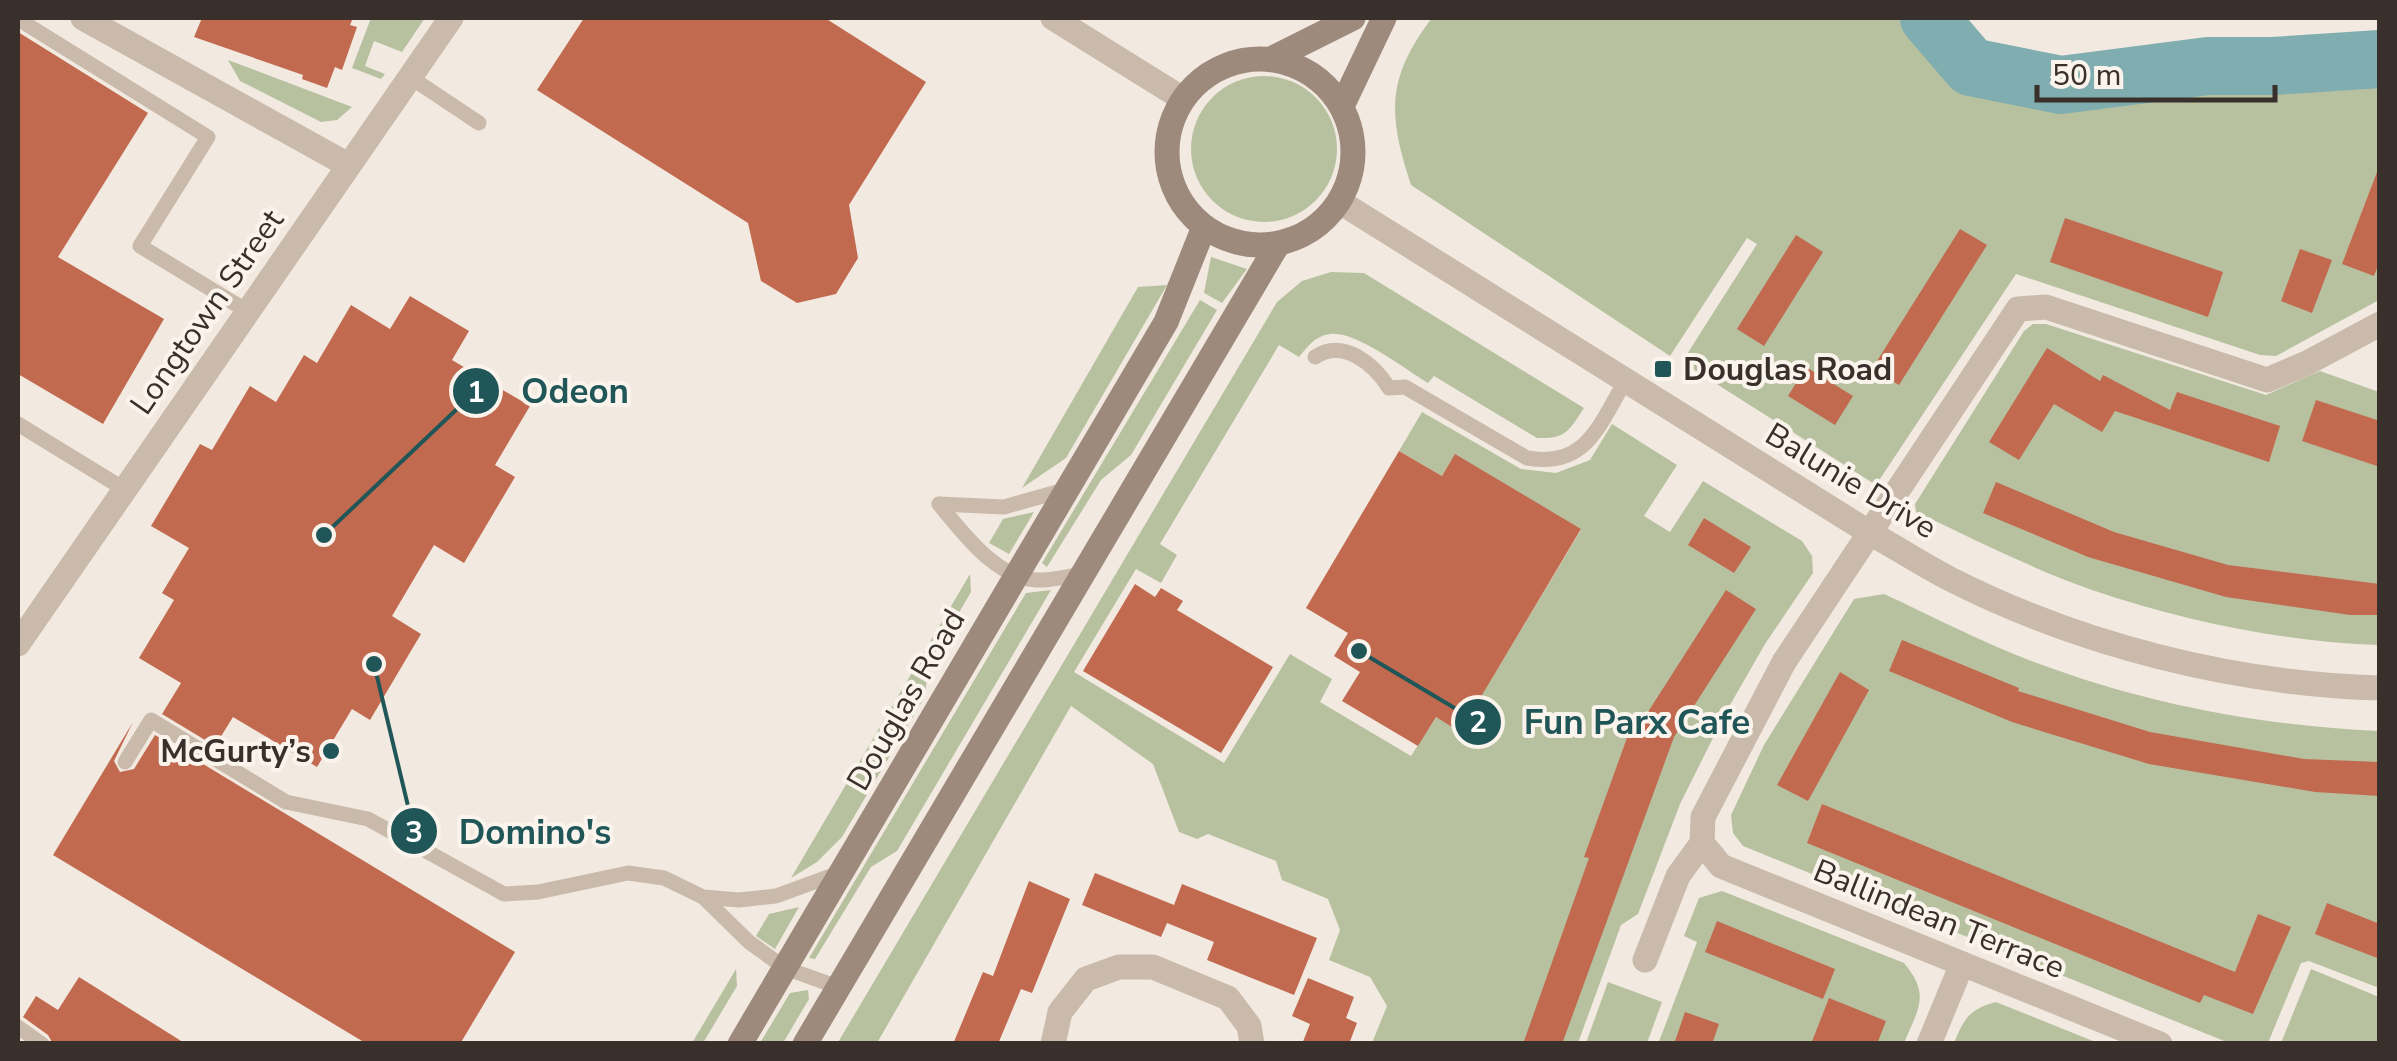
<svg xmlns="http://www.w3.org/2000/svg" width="2397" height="1061" viewBox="0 0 2397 1061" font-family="'Nunito Sans',sans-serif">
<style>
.green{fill:#b7c1a0}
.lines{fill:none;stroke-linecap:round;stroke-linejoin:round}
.river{stroke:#80adaf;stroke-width:58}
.building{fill:#c16a4f}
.service{stroke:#cabaac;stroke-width:15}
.minor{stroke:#cabaac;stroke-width:25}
.tertiary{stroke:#cabaac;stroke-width:25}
.secondary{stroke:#9e897d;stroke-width:25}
.poi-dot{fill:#215659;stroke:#faf4ed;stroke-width:4}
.labels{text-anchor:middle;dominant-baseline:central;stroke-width:8;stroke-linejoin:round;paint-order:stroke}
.street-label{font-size:32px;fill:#392f2b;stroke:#faf4ed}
.poi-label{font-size:32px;font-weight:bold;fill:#392f2b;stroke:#faf4ed;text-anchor:start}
.leader{fill:none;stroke:#215659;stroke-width:4}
.callout-dot{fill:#215659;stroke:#faf4ed;stroke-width:4}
.mark-label{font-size:30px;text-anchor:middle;font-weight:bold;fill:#fff}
.callout-label{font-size:35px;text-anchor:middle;font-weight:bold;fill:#215659;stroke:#faf4ed;stroke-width:8;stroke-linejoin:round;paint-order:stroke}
</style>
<rect width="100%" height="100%" fill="#f2eae0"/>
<g class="green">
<path d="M371,18H425L402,52L374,41L365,66L385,74L381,79L352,68Z"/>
<path d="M1432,18H1929L1971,67L2061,85L2208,66H2273L2379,59V300L2276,356L2260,355L2016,274L1876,485L1682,362L1757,244L1747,238L1670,356L1411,185C1388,115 1386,78 1432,18Z"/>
<path d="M228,60L352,107L337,120L321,122L240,81Z"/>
<circle cx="1264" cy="149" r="73"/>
<path d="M1211,257L1247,269L1222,303L1204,293Z"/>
<path d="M1331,272L1364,273L1584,408C1569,431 1566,439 1537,438L1434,376L1428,383C1406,370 1355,330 1330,334C1315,336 1308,346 1299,357L1279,345L1160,544L1177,555L1161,583L1136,569L1074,672L1224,763L1290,654L1332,679L1320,702L1411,756L1436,717L1460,731L1581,530L1455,455L1442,476L1399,451L1422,412L1521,469L1556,473L1590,460L1612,424L1677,465L1644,516L1670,532L1703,481L1802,541L1812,556L1813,573L1765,644L1726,712L1680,804L1638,914L1621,925L1578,1043H1372L1387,1006L1370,977L1329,960L1340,930L1328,899L1282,880L1276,861L1208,834L1197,839L1179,832L1153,764L1071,706L877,1043L837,1044L1277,302L1302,281Z"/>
<path d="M1167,285L1066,458L1022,488L1138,287Z"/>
<path d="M1200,300L1217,310L1131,455L1101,480L1047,567L1042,563Z"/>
<path d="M2033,324H2046L2266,395L2320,371L2379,392V645C2284,642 2183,621 2092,590C2032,569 1974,539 1916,512L1915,504L2024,331Z"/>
<path d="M1034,512L1009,554L989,543L1003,519Z"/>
<path d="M970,574L971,592L930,662L924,698L842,837L817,862L791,878Z"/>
<path d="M1051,590L897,851L871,867L815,959L809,958L1026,593Z"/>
<path d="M1884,594C1934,617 1985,644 2037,663C2146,704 2263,726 2379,731V988L2309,961L2301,963L2268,1043H2229L1743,846L1733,833L1731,815L1764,745L1854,599Z"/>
<path d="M1722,891L1904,963C1931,995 1918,1009 1904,1043L1658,1044L1697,942L1684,936L1699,898Z"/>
<path d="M799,907L775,949L756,936L769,914Z"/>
<path d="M736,969L737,986L703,1043H692Z"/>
<path d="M2311,969L2379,997V1043H2281Z"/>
<path d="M1608,982L1662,1002L1647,1043H1586Z"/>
<path d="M808,990L809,999L783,1043H760L790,993Z"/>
<path d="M1996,1002L2098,1043H1954C1964,1019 1969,1009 1996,1002Z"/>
</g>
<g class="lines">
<path class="river" d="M1929,18L1971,67L2061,85L2208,66H2273L2380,59"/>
</g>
<g class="building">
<path d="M202,18H353L350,25L357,27L342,70L335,67L327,88L302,79L303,75L194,37Z"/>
<path d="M584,18H825L926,82L849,205L858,258L836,294L797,303L761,281L748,223L537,90Z"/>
<path d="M18,32L148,113L58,257L164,319L103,424L18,374Z"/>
<path d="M2377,172L2380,260L2374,276L2342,264Z"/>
<path d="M2065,218L2223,272L2208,317L2050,262Z"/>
<path d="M1960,229L1987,245L1899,385L1872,369Z"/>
<path d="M1796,235L1823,252L1764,346L1737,329Z"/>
<path d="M2300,249L2332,260L2312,313L2281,301Z"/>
<path d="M410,296L469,331L452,360L530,406L495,465L515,477L464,563L434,545L392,616L421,634L370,720L352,709L317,767L233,717L215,746L162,714L181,683L139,658L174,600L162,593L189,548L151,526L200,444L212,450L250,386L276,402L304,355L317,363L351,305L390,329Z"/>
<path d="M2047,348L2100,381L2103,375L2170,410L2177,392L2280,426L2269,462L2115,411L2102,432L2054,404L2019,460L1989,442Z"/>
<path d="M1806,367L1853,396L1835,425L1788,396Z"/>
<path d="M2316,400L2380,421V467L2302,441Z"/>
<path d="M1399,451L1442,476L1455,454L1581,529L1460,732L1436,717L1418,746L1342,701L1360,672L1334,656L1348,633L1306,608Z"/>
<path d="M1996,482L2114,532L2228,565L2380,584V615H2350L2226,597L2088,557L1983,513Z"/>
<path d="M1704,518L1751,547L1734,573L1688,545Z"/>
<path d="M1135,584L1155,597L1161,588L1183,601L1177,610L1273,667L1221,753L1083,671Z"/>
<path d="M1726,590L1756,609L1674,737L1562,1044H1523L1589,858L1584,857L1632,724L1639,726Z"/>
<path d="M1902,640L2019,688L2018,691L2150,732L2304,759L2380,762V796L2315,792L2149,764L2012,722L1889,671Z"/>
<path d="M1840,672L1869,690L1808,801L1777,785Z"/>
<path d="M133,722L114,761L120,772L134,769L155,735L515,952L460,1044H367L53,855Z"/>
<path d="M1822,804L2235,972L2258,914L2291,927L2253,1014L2204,995L2200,1003L1807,843Z"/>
<path d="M1095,873L1174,905L1182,884L1317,938L1294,995L1207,960L1214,942L1167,923L1161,937L1082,905Z"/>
<path d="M1029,881L1070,899L1032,993L1021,989L998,1044H953L983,972L993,976Z"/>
<path d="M2327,903L2380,924V959L2315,934Z"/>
<path d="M1717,921L1835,969L1823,999L1705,952Z"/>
<path d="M79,977L186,1044H53L48,1035L23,1017L36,996L58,1010Z"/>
<path d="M1308,978L1354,997L1346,1018L1357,1023L1349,1044H1302L1310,1024L1292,1016Z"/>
<path d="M1829,998L1886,1021L1877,1044H1811Z"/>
<path d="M1685,1012L1719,1024L1712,1044H1674Z"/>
</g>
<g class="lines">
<g class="service">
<path d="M18,19L208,137L140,246L247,311"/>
<path d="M410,77L479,123"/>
<path d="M1315,357C1343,338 1374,364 1389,388L1405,387L1527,458C1587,469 1599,424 1626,380"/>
<path d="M18,424L124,489"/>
<path d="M939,504C962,532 996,578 1036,580C1051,581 1068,576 1083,574"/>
<path d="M939,504L1004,507L1068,489"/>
<path d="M125,762L151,720L286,802L368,819L504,894L538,892L628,873L664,878L703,897L739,900L776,896L839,873"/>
<path d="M703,897L749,942L785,968L838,987"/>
<path d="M18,1027L42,1044"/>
</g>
<g class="minor">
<path d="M83,18L348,165"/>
<path d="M18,644L451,18"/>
<path d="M1645,960L1678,876L1702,843"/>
<path d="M1053,1044L1060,1012L1086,979L1119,967H1153L1228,998L1249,1026L1252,1044"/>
<path d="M1929,1044L1962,964"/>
<path d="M2160,1044L1721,866L1702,843L1703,817L1784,662L2018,309L2046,307L2267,380L2307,363L2380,324"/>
</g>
<g class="tertiary">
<path d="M1053,18L1183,99"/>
<path d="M1340,202L1870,533C1897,548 1923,565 1950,579C2080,645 2234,684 2380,688"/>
</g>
<g class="secondary">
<circle cx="1260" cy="152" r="93"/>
<path d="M1271,59L1353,18"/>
<path d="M1342,106L1384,18"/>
<path d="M740,1044L1166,322L1204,227"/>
<path d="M805,1044L1278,244"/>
</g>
</g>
<g class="poi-dot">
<rect x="1653" y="359" width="20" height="20" rx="5"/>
<circle cx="331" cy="751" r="10"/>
</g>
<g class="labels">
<g class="street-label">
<text transform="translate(207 312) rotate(-55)">Longtown Street</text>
<text transform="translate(1851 481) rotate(31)">Balunie Drive</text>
<text transform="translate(906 700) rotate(-60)">Douglas Road</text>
<text transform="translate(1939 919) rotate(22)">Ballindean Terrace</text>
</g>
<g class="poi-label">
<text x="1683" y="369">Douglas Road</text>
<text x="311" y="751" text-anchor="end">McGurty’s</text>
</g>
</g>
<path class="leader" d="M324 535L476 391M1359 651L1478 722M374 664L414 831"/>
<g class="callout-dot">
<circle cx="324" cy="535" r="10"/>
<circle cx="1359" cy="651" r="10"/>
<circle cx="374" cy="664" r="10"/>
<circle cx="476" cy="391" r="25"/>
<circle cx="1478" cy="722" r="25"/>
<circle cx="414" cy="831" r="25"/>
</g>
<g class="mark-label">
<text x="476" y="402">1</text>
<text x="1478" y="732">2</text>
<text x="414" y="842">3</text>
</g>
<g class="callout-label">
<text x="575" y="403">Odeon</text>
<text x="1637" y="734">Fun Parx Cafe</text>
<text x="535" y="844">Domino's</text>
</g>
<rect width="2397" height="1061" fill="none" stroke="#392f2b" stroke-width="40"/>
<path d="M2037 85v15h238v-15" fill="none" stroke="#392f2b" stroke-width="5"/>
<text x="2052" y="85" font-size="30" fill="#392f2b" stroke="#faf4ed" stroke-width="8" paint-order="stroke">50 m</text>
</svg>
